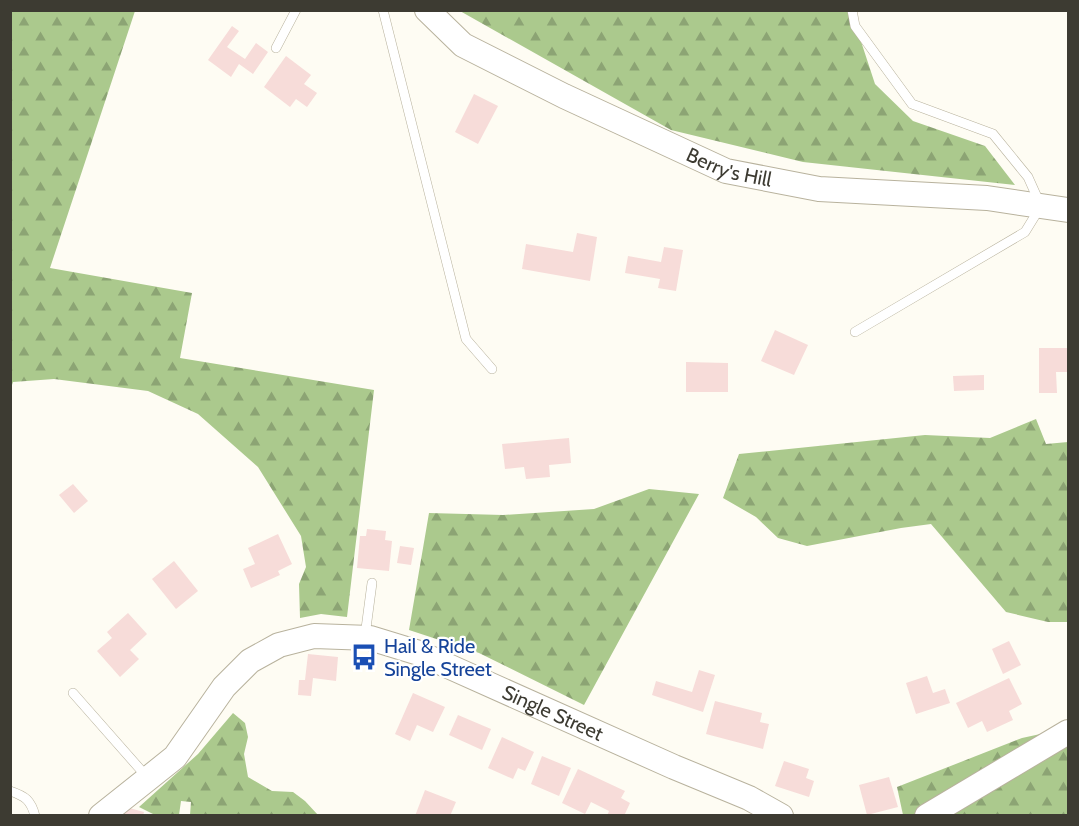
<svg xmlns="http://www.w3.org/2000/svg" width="1079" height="826" viewBox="0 0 1079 826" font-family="Cabin,sans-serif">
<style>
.forest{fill:url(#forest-firs)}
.building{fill:#f7dcd9}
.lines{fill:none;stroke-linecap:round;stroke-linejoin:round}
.lane-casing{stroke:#b8b29d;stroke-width:10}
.secondary-casing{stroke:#b8b29d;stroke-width:26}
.lane{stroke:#fff;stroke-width:9}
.secondary{stroke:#fff;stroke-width:24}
.labels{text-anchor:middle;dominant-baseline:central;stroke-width:4.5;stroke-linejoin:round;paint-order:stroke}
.street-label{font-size:20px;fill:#3d3b32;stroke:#fff}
.transit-label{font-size:20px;fill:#164399;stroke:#fff;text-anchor:start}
</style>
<defs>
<pattern id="forest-firs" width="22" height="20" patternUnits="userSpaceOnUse" patternTransform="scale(1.5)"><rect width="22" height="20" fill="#abc98d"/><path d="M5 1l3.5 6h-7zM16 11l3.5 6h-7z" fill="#8ca474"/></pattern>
</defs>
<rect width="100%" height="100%" fill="#fefcf3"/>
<g class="forest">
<path d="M11,10L135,11L50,268L192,293L180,358L374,390L347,617L321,614L300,618L299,584L306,567L301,536L258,467L198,414L148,391L54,379L13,382L11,388Z"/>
<path d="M460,11H851L875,84L913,121L985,146L1015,185L803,162L671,130Z"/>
<path d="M1036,419L1046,444L1068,442V622H1048L1006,612L931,524L901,528L807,546L778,538L756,517L723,498L739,454L925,435L990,438Z"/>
<path d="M649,489L699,494L584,705L479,653L409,630L429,513L503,515L594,509Z"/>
<path d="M233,713L245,723L248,737L244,754L248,777L272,791L293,792L305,801L318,815H190L191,802L181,801L179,815H155L139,807L198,754Z"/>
<path d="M1068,728V815H903L897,787L1022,738Z"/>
</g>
<g class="building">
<path d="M232,26L239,31L227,47L245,59L256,43L268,52L253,74L239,64L231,77L208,60Z"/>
<path d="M286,56L311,75L304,84L317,93L307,107L296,99L290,107L264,87Z"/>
<path d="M474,94L498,106L478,144L455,132Z"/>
<path d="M577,233L597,237L590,281L522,269L526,244L573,252Z"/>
<path d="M664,247L683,250L676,291L658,288L660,279L625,273L628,256L661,262Z"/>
<path d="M775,330L808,345L794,375L761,361Z"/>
<path d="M1039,348H1068V372H1056L1057,393H1039Z"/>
<path d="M686,362L728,363V392H686Z"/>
<path d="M984,375V390L954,391L953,376Z"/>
<path d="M569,438L571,463L549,465L550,477L526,479L524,467L505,469L502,444Z"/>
<path d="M73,484L88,501L74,513L59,495Z"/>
<path d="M367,529L386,531L385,540L392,541L389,571L357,568L360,536H366Z"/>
<path d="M278,534L292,564L278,571L280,575L251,588L243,569L255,564L248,548Z"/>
<path d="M400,546L414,548L411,565L397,563Z"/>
<path d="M174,561L198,591L176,609L152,579Z"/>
<path d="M128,613L147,634L130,650L139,659L120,677L97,651L112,638L107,632Z"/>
<path d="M1009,641L1021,665L1003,674L992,649Z"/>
<path d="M308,654L338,657L336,681L313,678L311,696L298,695L299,680H305Z"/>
<path d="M699,670L715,675L703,712L652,695L656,681L692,692Z"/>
<path d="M927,676L933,693L945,689L950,703L916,714L906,683Z"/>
<path d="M1009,678L1022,704L1009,711L1013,720L987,732L982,721L968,728L956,703Z"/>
<path d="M413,693L445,707L433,732L417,725L410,741L395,734Z"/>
<path d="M715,701L762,713L760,722L769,724L763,749L706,734Z"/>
<path d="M458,715L491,729L482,750L449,735Z"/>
<path d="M502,737L534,752L525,771L518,768L513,779L488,768Z"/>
<path d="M542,756L571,768L559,796L531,784Z"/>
<path d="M784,761L809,769L806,778L814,781L809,797L775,786Z"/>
<path d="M578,769L625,791L621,798L630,803L624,816H607L609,811L591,802L585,814L562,803Z"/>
<path d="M889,777L898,807L867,815L859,785Z"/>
<path d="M425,790L456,802L450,816H415Z"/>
<path d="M122,806L144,812L143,816H119Z"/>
</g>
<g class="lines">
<g class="lane-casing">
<g id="lane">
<path d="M383,10L466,339L492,369"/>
<path d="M852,10L855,26L912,104L993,134L1028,177L1041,206L1025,232L855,332"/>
<path d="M276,48L296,10"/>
<path d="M365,636L372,583"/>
<path d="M73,693L147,777"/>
<path d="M10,791C25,796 31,800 35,816"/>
</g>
</g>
<g class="secondary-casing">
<g id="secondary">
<path id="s1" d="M427,10L463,45L564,96L726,171L819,189L987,198L1068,210"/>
<path id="s2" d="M101,816L175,757L224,687L250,661L279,645L314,636L370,638L419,653L674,767L749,798L781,816"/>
<path d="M927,816L1068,732"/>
</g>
</g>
<use href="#lane" class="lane"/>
<use href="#secondary" class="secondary"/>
</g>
<defs>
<g id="bus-bare" transform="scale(2.07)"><path d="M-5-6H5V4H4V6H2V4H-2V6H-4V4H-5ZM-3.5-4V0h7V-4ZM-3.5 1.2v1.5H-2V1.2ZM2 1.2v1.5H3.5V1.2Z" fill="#1a4fb4" stroke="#fff" stroke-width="2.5" paint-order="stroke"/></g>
</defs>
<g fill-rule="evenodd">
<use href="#bus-bare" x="364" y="657"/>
</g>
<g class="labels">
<g class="street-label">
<text stroke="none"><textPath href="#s1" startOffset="344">Berry's Hill</textPath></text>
<text stroke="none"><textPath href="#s2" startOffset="540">Single Street</textPath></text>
</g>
<g class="transit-label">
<text x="384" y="646">Hail &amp; Ride<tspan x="384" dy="23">Single Street</tspan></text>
</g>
</g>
<rect width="1079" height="826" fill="none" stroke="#3d3b32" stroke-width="24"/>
</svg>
